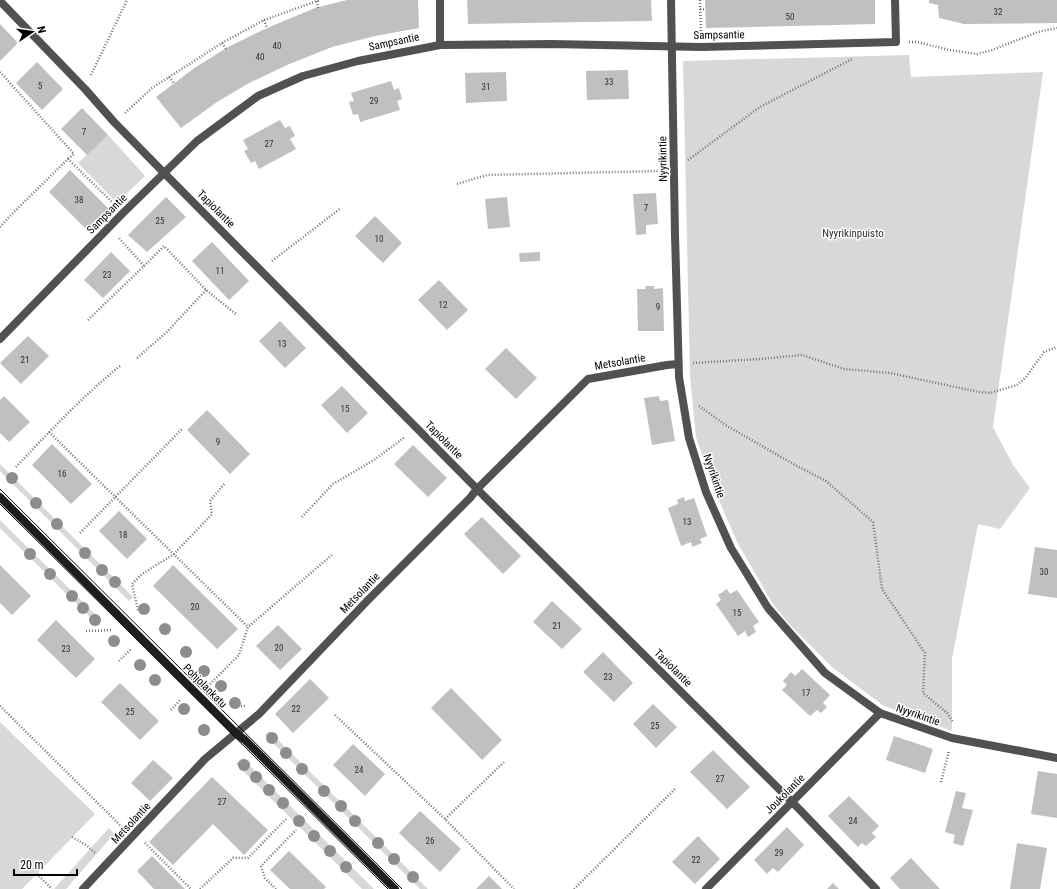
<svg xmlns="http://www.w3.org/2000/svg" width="1057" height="889" viewBox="0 0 1057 889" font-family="'Roboto Condensed',sans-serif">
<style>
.green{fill:#d8d8d8}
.building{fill:#c0c0c0}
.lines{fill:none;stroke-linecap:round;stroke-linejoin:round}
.path{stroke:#737373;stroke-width:2.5;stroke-dasharray:1 2;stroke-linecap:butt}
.street{stroke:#515151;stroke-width:8}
.secondary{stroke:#1e1e1e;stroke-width:8}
.tram{stroke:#000;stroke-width:1}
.tree{fill:#8d8d8d}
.labels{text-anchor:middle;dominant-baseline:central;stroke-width:3;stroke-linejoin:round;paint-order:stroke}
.number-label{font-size:9px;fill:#303030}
.street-label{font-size:11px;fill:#000;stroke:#fff}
.park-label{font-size:11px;fill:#2f2f2f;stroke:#fff}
</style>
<rect width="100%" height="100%" fill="#fff"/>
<g class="green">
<path d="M909,55L911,77L1043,72L993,427L1013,465L1030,488L1000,529L978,524L952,659V731L884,706L832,667L790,625L773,604L738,544L714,489L696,437L690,376L683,61Z"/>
<path d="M108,135L145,176L117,203L78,163Z"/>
<path d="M0,464L133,597L129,601L0,471Z"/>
<path d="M0,520L101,620L97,624L0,528Z"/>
<path d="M0,722L95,814L22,889H0Z"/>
<path d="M269,731L428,889H420L265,735Z"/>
<path d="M242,758L374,889H362L236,764Z"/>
<path d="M109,828L114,834L66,889H54Z"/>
</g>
<g class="building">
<path d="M347,0H418L419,28L375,36L332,47L287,65L249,83L217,102L181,128L156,97L193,69L228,47L267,28L315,8Z"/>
<path d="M467,0H651L652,21L468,24Z"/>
<path d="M705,0H875V24L706,28Z"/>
<path d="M929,0H1057V23L964,24L939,18L938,5L929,3Z"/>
<path d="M0,24L18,43L0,61Z"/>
<path d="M37,62L63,89L42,110L16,83Z"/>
<path d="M628,70L629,99L587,100L586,71Z"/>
<path d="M506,72L507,101L466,103L465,73Z"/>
<path d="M391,81L394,90L399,88L402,99L397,101L400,110L360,122L358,114L353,115L349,102L354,101L351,93Z"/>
<path d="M82,108L108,135L87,155L61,129Z"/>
<path d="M280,120L285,128L290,126L295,136L290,139L296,149L259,169L255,161L251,163L244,151L248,149L243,140Z"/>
<path d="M70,170L109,209L88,231L49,192Z"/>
<path d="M656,193L658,224L646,225V234L636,235L633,194Z"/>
<path d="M166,197L186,217L147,252L128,235Z"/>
<path d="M507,197L510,227L488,229L485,199Z"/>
<path d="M375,216L402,243L383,263L355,236Z"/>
<path d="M212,242L249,281L229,300L192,261Z"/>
<path d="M111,252L130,271L103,298L84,280Z"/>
<path d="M540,252V261L520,262L519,253Z"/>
<path d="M439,280L468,310L447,330L418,300Z"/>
<path d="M645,286H654V289L663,288L664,331H638L637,289H646Z"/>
<path d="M280,321L306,348L285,368L259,341Z"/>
<path d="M28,336L49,356L21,384L0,363Z"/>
<path d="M506,348L537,378L516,399L485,369Z"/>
<path d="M342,386L368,413L347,433L321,405Z"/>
<path d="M4,396L30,422L9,442L0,433V400Z"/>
<path d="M659,396L660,401L668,400L675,441L652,445L644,398Z"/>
<path d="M207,410L250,454L230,474L187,430Z"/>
<path d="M52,444L92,484L71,504L32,465Z"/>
<path d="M413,445L447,478L428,497L394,464Z"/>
<path d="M684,497L685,501L694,498L707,536L700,539L702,543L692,547L691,542L681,546L668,508L678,504L677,500Z"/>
<path d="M119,511L147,539L127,559L99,531Z"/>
<path d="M482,517L521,556L503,574L464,534Z"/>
<path d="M1035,547L1057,550V598L1028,594Z"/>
<path d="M0,565L31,596L12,615L0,603Z"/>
<path d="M173,565L238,629L217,649L153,586Z"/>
<path d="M727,589L730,594L737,590L759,622L753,626L756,632L748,637L745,631L738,636L716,604L721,600L718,595Z"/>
<path d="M552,601L582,629L562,649L533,622Z"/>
<path d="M56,620L95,659L76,678L37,640Z"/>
<path d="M278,625L302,649L280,670L256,646Z"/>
<path d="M603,652L633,683L614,702L583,672Z"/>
<path d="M802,669L830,695L823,703L827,707L821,713L817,710L810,716L782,690L787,685L783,681L791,672L795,676Z"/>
<path d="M310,679L329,698L293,733L275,714Z"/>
<path d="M120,683L159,721L140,740L101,702Z"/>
<path d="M451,688L502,740L482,760L431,708Z"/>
<path d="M653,704L677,727L656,748L633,724Z"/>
<path d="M894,736L933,749L925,773L886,760Z"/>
<path d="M353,744L385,774L365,796L333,765Z"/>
<path d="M713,750L750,787L727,809L690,772Z"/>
<path d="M153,760L173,778L150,801L131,783Z"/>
<path d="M1038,771L1057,774V818L1031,814Z"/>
<path d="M212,777L268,830L244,855L213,824L173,865L149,842Z"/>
<path d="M956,791L966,793L962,808L973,810L963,846L953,843L955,835L945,832Z"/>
<path d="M849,796L879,826L872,833L876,837L866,846L862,843L858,847L828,816Z"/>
<path d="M420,811L461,849L440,872L399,833Z"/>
<path d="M787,827L804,845L778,872L773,868L767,874L754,860Z"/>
<path d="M698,836L720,859L695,884L672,862Z"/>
<path d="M1017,843L1047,848L1040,889H1010Z"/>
<path d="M289,851L326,887L324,889H290L270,870Z"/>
<path d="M152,856L185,889H154L137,871Z"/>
<path d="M911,858L940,889H900L890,878Z"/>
<path d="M489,876L502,889H476Z"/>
<path d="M833,883L839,889H827Z"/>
</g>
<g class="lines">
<g class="path">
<path d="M700,0L701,33"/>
<path d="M317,1L318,8"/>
<path d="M700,9H705"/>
<path d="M264,20L267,28"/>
<path d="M909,42H917L949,50L977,54L992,50L1038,32L1057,28"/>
<path d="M222,43L226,49"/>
<path d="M0,72L74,154L68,159"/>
<path d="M91,75L127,0"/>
<path d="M169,77L174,83"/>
<path d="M125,113L152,88L222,43L264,20L320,0"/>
<path d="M688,160L760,107L852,59"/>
<path d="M457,184L487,175L659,171"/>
<path d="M0,227L13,213L68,159L113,203"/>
<path d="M272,261L341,208"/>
<path d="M144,266L164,246L206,290L236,314"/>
<path d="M88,320L144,266L119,238"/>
<path d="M137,358L167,332L206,290"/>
<path d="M693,363L760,359L802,355L844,369L890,373L979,392L990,393L1017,385L1026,377L1044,352L1057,347"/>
<path d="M699,406L727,426L797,466L826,481L873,522L882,589L925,653L923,693L947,713L953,722"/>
<path d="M49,432L248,627"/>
<path d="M16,467C49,432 83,396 120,366"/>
<path d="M302,517L333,484L374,460L405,437"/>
<path d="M80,533L182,429"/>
<path d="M138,610L132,584L142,574L174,554L212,514L210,501L225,483"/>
<path d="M86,631L113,630"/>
<path d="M119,661L131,649"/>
<path d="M210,684L239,655L248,627L333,554"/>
<path d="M0,706L122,827"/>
<path d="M232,707L245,706"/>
<path d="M171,710L181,699"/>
<path d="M335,715L445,819L514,889"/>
<path d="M941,782L949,751"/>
<path d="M445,819L504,762"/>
<path d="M72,837L86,845L96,854"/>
<path d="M145,843L191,889"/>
<path d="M37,874L52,889"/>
<path d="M200,889L233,858H248L286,819"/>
<path d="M276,889L265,878L261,866L296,830"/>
<path d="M574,889L676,788"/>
</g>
<g class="street">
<path d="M671,0L675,235L679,377L689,438L706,492L731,548L768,608L825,673L880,713L952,738L1057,758"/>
<path d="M0,1L85,89L114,122L175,184L485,497L799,809L876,889"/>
<path d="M440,45V0"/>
<path d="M0,339L123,213L197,141L258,96L303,76L358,61L440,45L552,44L701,47L896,42L895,0"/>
<path d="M83,889L205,759L259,714L369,599L470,498L477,489L588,379L667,365L678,364"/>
<path d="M706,889L880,713"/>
</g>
<path class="secondary" d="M0,497L236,733L245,740L395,889"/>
<g class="tram">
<path d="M0,489L402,889"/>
<path d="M0,504L388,889"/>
</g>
</g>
<g class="tree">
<circle cx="12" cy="478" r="6"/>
<circle cx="36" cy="503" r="6"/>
<circle cx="57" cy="524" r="6"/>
<circle cx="85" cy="553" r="6"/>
<circle cx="30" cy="554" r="6"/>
<circle cx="102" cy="570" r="6"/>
<circle cx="50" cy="574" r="6"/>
<circle cx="115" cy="582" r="6"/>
<circle cx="72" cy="596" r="6"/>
<circle cx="83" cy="608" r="6"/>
<circle cx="144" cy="609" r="6"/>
<circle cx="95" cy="620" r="6"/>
<circle cx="165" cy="629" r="6"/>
<circle cx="114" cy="641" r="6"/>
<circle cx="186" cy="652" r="6"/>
<circle cx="140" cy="665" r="6"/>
<circle cx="204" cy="671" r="6"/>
<circle cx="155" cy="680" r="6"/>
<circle cx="221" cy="686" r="6"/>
<circle cx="235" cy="703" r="6"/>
<circle cx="184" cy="709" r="6"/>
<circle cx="204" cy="730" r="6"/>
<circle cx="272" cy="738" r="6"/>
<circle cx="286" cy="753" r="6"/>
<circle cx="244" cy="765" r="6"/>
<circle cx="302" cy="769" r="6"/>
<circle cx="256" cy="777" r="6"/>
<circle cx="269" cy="790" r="6"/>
<circle cx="324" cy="791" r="6"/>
<circle cx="283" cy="803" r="6"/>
<circle cx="341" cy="806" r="6"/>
<circle cx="299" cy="821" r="6"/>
<circle cx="355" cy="821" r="6"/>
<circle cx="314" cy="836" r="6"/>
<circle cx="378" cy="843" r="6"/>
<circle cx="330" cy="851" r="6"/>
<circle cx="394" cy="859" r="6"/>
<circle cx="346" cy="867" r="6"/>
<circle cx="413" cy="877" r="6"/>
</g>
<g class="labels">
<g class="number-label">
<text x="998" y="12">32</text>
<text x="790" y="17">50</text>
<text x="277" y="46">40</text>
<text x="260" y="57">40</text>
<text x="609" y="82">33</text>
<text x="40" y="86">5</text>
<text x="486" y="87">31</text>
<text x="374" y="101">29</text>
<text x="84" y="132">7</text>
<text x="269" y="144">27</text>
<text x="79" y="200">38</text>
<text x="646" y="208">7</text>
<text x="160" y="221">25</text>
<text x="379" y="239">10</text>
<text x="220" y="271">11</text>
<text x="107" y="275">23</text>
<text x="443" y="305">12</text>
<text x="658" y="307">9</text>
<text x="282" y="344">13</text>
<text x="25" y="360">21</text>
<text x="345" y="409">15</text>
<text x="218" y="442">9</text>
<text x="62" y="474">16</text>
<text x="687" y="522">13</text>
<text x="123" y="535">18</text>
<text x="1044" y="572">30</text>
<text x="195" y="607">20</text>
<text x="737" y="613">15</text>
<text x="557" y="626">21</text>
<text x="279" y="648">20</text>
<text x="66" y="649">23</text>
<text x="608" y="677">23</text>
<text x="806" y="693">17</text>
<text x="296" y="709">22</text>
<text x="130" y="712">25</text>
<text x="655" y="726">25</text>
<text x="359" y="770">24</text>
<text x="720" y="779">27</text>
<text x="222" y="802">27</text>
<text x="853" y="821">24</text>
<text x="430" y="841">26</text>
<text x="779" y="853">29</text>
<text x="696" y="860">22</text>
</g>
<g class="street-label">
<text transform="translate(719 35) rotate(-1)">Sampsantie</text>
<text transform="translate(394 42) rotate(-12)">Sampsantie</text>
<text transform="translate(663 159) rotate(-91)">Nyyrikintie</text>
<text transform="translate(216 209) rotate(45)">Tapiolantie</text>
<text transform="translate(107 214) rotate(-45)">Sampsantie</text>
<text transform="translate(620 362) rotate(-10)">Metsolantie</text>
<text transform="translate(444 440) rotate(45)">Tapiolantie</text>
<text transform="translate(714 476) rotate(71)">Nyyrikintie</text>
<text transform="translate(360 593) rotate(-46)">Metsolantie</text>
<text transform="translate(673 668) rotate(45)">Tapiolantie</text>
<text transform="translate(205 686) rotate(45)">Pohjolankatu</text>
<text transform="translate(918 715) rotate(19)">Nyyrikintie</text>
<text transform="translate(785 794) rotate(-45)">Joukolantie</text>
<text transform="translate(131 823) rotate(-47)">Metsolantie</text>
</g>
<g class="park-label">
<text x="853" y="233">Nyyrikinpuisto</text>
</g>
</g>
<g transform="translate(32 32) rotate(77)" stroke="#ffffff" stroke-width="3" paint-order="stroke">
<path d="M0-3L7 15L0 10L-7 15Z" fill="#000000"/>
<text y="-6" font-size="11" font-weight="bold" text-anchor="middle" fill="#000000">N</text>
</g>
<path d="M14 869v6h63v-6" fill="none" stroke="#000000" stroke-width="2"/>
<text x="20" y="869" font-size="12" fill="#000000" stroke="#ffffff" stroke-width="3" paint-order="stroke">20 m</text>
</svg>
